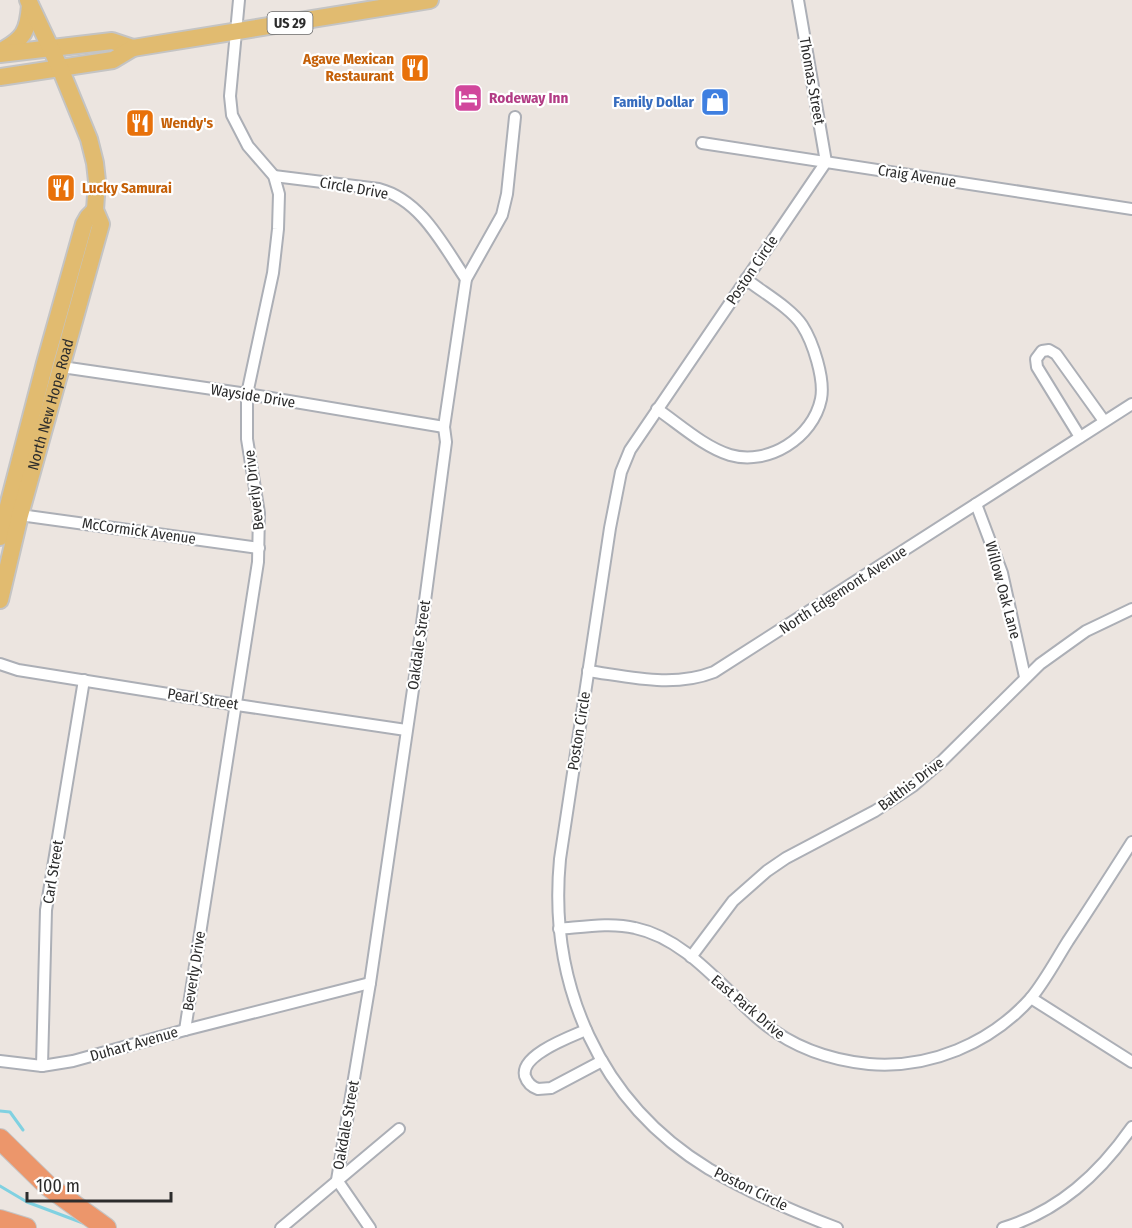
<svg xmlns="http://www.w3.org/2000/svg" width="1132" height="1228" viewBox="0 0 1132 1228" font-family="'Fira Sans Condensed',sans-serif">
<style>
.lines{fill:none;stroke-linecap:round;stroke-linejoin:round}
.stream{stroke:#80d1e1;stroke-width:3}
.minor-casing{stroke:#acafb6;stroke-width:14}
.primary-casing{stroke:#c4c4c4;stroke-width:20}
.motorway-casing{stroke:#c4c4c4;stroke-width:22}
.minor{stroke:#fff;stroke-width:10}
.primary{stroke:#e1bb70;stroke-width:16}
.motorway{stroke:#ec966b;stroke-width:20}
.labels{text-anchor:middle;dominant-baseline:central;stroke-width:4.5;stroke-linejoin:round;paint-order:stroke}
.shield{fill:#fff;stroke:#6b6b6b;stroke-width:1.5}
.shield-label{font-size:14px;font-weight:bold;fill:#2c2c2c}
.food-label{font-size:15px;font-weight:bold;fill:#c56008;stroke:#fff;text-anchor:start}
.street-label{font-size:15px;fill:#2c2c2c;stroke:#fff}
.hotel-label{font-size:15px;font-weight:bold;fill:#b23c85;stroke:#fff;text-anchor:start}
.shop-label{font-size:15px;font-weight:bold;fill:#366cbe;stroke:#fff;text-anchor:end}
</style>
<rect width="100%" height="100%" fill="#ece5e0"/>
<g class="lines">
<g class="stream">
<path d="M0,1111L10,1112L23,1130"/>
<path d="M0,1186L27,1202L83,1223"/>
</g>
<g class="minor-casing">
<g id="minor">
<path d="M798,0L826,162"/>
<path d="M702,143L1132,209"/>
<path d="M826,162L630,450L621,472L610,528L560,859C548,984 599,1102 709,1169C749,1192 794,1212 837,1228"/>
<path d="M274,176L379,189C421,200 443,245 466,279"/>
<path d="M62,367L247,394L444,427"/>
<path d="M657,409C679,424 704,447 730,455C768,466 813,438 821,399C825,379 813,342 802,325C791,308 762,292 746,279"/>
<path d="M1080,437L1037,367L1036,359L1042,351L1049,350L1056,354L1104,421"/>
<path d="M976,504L1002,573L1025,677"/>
<path d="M20,515L259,548"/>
<path d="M0,664L18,670L237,705L406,730"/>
<path d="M588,671C631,677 673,688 714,672L1132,404"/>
<path d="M559,929C583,927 611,922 635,928C687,939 723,989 761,1021C792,1047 829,1060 869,1064C929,1069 990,1044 1031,998C1045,981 1056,960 1068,941C1090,908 1111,875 1132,842"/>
<path d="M691,957L733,901L767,871L786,858L875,811L913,786L942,761L1040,664L1086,631L1132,609"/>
<path d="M1031,998L1132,1062"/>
<path d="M185,1030L258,562L259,513L247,439V394L273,273L278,229L279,194L274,176L248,146L232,115L230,96L239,0"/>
<path d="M586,1030C570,1037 520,1055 525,1076C527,1082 532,1087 538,1089L551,1088L602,1061"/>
<path d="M0,1061L42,1066L73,1061L185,1030L370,983"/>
<path d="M42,1066L46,910L84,680"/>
<path d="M281,1228L399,1129"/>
<path d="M370,1228L337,1180L370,983L416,669L446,442L444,427L466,279L502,215L507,194L515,117"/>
<path d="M1003,1228C1059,1211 1099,1174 1132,1127"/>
</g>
</g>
<g class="primary-casing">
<g id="primary">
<path d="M1,51C24,39 28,31 30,5"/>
<path d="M0,54L112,41L133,48"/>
<path d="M0,77L113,60L133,48L430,0"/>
<path d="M0,537L45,363L84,224L88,217L95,210"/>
<path id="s1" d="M0,600L20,515L101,224L95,210L97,181L95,163L89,139L60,68L28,0"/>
</g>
</g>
<g class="motorway-casing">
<g id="motorway">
<path d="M0,1139L48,1186L106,1228"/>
<path d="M0,1220L26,1228"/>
</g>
</g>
<use href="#minor" class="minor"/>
<use href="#primary" class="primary"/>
<use href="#motorway" class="motorway"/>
</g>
<defs>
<g id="restaurant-square" transform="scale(1.5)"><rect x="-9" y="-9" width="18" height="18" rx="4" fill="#e8710a" stroke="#fff"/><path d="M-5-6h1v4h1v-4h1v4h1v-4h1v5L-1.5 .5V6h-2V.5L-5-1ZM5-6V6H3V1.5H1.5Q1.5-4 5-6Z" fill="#fff"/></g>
<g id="hotel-square" transform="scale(1.5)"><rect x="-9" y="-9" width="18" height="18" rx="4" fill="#d1479c" stroke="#fff"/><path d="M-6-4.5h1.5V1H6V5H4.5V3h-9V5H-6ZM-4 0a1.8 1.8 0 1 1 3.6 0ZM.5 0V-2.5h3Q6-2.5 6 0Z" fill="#fff"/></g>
<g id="shop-square" transform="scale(1.5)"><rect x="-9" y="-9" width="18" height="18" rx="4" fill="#3f7fe0" stroke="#fff"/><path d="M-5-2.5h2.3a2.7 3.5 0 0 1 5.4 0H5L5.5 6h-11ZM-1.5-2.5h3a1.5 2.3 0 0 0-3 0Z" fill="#fff"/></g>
</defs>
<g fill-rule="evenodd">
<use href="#restaurant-square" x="415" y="68"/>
<use href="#hotel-square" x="468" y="98"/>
<use href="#shop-square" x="715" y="102"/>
<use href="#restaurant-square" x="140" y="123"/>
<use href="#restaurant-square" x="61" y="188"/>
</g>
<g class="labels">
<rect class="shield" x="267.5" y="12" width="45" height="22" rx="4.5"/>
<g class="shield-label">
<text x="290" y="23">US 29</text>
</g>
<g class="food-label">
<text x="394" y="59" text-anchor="end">Agave Mexican<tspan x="394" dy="17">Restaurant</tspan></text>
<text x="161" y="123">Wendy's</text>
<text x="82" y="188">Lucky Samurai</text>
</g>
<g class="street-label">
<text transform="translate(812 81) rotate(80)">Thomas Street</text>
<text transform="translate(917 176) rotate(9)">Craig Avenue</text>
<text transform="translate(354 188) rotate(10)">Circle Drive</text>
<text transform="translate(752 270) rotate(-56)">Poston Circle</text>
<text transform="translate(253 396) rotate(9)">Wayside Drive</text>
<text stroke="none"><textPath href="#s1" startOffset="202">North New Hope Road</textPath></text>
<text transform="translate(254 490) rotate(-97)">Beverly Drive</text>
<text transform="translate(139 531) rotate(8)">McCormick Avenue</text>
<text transform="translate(843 590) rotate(-33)">North Edgemont Avenue</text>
<text transform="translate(1003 590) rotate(75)">Willow Oak Lane</text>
<text transform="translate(419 645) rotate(-82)">Oakdale Street</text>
<text transform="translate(203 699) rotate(9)">Pearl Street</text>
<text transform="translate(579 731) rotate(-81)">Poston Circle</text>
<text transform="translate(911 784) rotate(-37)">Balthis Drive</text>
<text transform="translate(53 872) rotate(-81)">Carl Street</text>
<text transform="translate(194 971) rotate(-81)">Beverly Drive</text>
<text transform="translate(748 1007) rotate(40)">East Park Drive</text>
<text transform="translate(134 1044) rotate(-16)">Duhart Avenue</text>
<text transform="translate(346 1125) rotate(-80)">Oakdale Street</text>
<text transform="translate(751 1189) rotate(26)">Poston Circle</text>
</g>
<g class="hotel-label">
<text x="489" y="98">Rodeway Inn</text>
</g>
<g class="shop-label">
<text x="694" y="102">Family Dollar</text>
</g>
</g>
<path d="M27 1192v9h144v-9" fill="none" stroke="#2c2c2c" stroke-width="3"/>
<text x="36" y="1192" font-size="18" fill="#2c2c2c" stroke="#ffffff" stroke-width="4.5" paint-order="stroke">100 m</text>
</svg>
